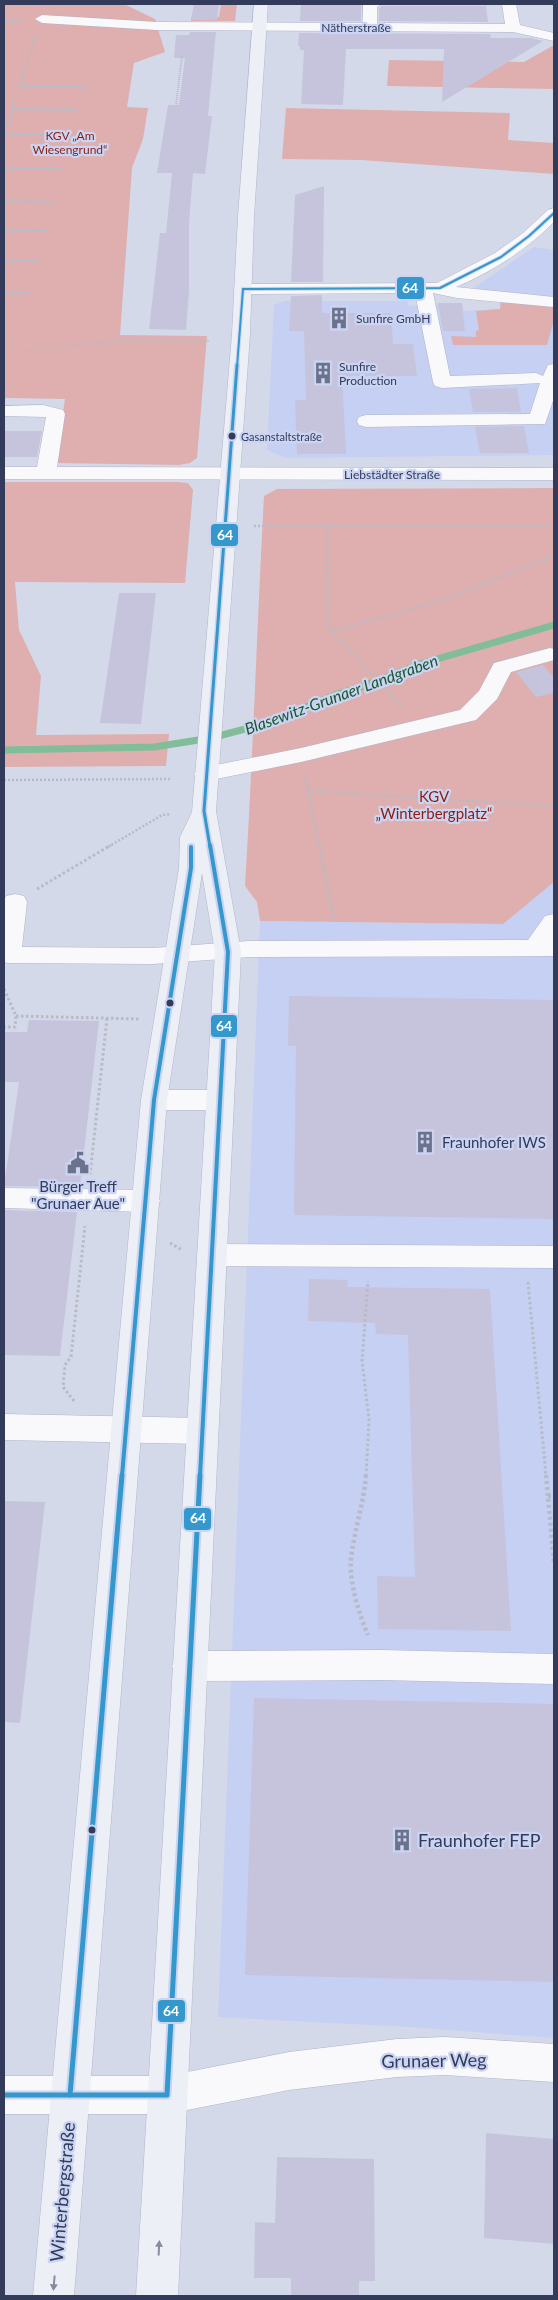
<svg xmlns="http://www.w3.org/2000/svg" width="558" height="2300" viewBox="0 0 558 2300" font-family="Lato,sans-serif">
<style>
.built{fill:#c5d0f2}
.green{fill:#deafae}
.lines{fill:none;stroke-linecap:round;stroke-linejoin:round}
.stream{stroke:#81bd98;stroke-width:7}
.building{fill:#c5c4dc}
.minor-casing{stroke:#aeb4ca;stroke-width:1}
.major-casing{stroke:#b1b6c9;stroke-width:1}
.path-far3{stroke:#b7bbc7;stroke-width:2;stroke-dasharray:1 1;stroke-linecap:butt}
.path-far2{stroke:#b7bbc7;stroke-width:2.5;stroke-dasharray:2 2;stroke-linecap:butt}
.path-far1{stroke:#b7bbc7;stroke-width:3;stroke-dasharray:2.5 2.5;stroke-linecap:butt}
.path{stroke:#b7bbc7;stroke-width:4.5;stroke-dasharray:3 3;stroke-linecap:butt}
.minor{fill:#f9f9fc;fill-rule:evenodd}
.major{fill:#edeff6;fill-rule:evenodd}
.bus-1-far3-casing{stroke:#cbd5f3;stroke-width:4}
.bus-1-far2-casing{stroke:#cbd5f3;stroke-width:6}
.bus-1-far1-casing{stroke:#cbd5f3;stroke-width:8}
.bus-1-casing{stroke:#cbd5f3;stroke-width:9}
.bus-1-far3{stroke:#3598cd;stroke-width:2}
.bus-1-far2{stroke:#3598cd;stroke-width:3}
.bus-1-far1{stroke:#3598cd;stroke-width:4}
.bus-1{stroke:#3598cd;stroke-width:5}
.oneway{fill:#868ca0}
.bus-dot{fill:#323b5a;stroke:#cbd5f3;stroke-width:2}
.labels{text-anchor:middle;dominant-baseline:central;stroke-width:4.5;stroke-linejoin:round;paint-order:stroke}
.far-bus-label{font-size:11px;fill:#323b5a;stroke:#cbd5f3;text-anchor:start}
.far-street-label{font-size:12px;fill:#323b5a;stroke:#cbd5f3}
.far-park-label{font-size:12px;fill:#8d1c0d;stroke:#cbd5f3}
.far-poi-label{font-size:12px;fill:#323b5a;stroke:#cbd5f3;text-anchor:start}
.park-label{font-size:15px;fill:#8d1c0d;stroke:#cbd5f3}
.poi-label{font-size:15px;fill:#323b5a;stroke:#cbd5f3;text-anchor:start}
.water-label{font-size:16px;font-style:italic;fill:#19552d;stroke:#cbd5f3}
.near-poi-label{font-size:18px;fill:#323b5a;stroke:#cbd5f3;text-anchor:start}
.near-street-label{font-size:18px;fill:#323b5a;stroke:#cbd5f3}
.line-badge{stroke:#cbd5f3;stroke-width:2}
.badge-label{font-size:14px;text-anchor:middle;font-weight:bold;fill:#fff}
</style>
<rect width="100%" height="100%" fill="#d4d9ea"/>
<g class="built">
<path d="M534,247L554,250V455L286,458L267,450L274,305L284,301H407L409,306L462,303L463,311L500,309L501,300L475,287Z"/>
<path d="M554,882V2038L409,2027L218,2017L260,921L503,924Z"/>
</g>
<g class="green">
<path d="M4,4H124L155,19L165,52L134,63L127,107L148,108L143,139L132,168L120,335L207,336L197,458L190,463L179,465L55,463L65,399L4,398Z"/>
<path d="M221,4H237L235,21H191V17H219Z"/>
<path d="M554,45V89L387,86L389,60L524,62Z"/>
<path d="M286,108L510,113L508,140L554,143V174L361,160L282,159Z"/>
<path d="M501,300L554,306V320L547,345H453L451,336L476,337V331L479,330L476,311L500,309Z"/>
<path d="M4,482H178L188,483L193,490L185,583L15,582L19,630L41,676L36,735L169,734L166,766L4,767Z"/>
<path d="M554,488V882L503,924L260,921L257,902L245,886C253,756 257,626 264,496L277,489Z"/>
</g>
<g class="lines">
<path class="stream" d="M4,750L154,747L211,738L268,723L337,694L364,686L420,664L554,625"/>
</g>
<g class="building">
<path d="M194,4H219L217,20H191Z"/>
<path d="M301,4H361V21H300Z"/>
<path d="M382,6H486L488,22L379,21V8Z"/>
<path d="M190,32H216L208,116H212L205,174L193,173L189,223V291L186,330L149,329L160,233H166L172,173H157L168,105H179L185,58H174L176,35H189Z"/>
<path d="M299,33L490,34L491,38H531L543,41L442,102L444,49H346L343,105L301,104L304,50H300V46H298Z"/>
<path d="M324,186L323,282H291L295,195Z"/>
<path d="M322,295V313H391L393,344H413L417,376H342L346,454H297L295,400H306L304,331H289L291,296Z"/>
<path d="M438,303H462L465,331H443Z"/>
<path d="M517,388L521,412H473L469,389Z"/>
<path d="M524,426L529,453H480L475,427Z"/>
<path d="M4,431H42L37,457H4Z"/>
<path d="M119,593H156L141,724L100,723Z"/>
<path d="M543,665L554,678V693L536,697L516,672Z"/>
<path d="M289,996L554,1000V1219L294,1215L296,1046H288Z"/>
<path d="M29,1020L99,1021L80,1187L4,1186L19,1082H4V1032H27Z"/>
<path d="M4,1210L77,1212L60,1356L4,1355Z"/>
<path d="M309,1279L348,1280L347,1287L490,1289L511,1631L378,1629L377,1576L415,1577L408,1335L376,1334L375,1323L308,1321Z"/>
<path d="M4,1501L45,1502L20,1723L4,1722Z"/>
<path d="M254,1698L554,1704V1982L245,1975Z"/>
<path d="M486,2133L554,2139V2244L484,2238Z"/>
<path d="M277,2157L374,2159L375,2281H359V2296H291V2278H254L255,2222L275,2223Z"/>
</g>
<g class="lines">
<g class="minor-casing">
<g id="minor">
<path d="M363,4H381L377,7V23L505,24L502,4H516L520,25L554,33V41L513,32L157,30L42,23L35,19L42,15L157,22L363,23Z"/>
<path d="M554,208V222C526,250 492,272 456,287L554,297V307L457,298L433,293L450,376L536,373L543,376L548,365L554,364V398L545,424L366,427L359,425L357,421L359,417L366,415L530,414L540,383L442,388L435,386L433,382L415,293L243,294L237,293L234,289L237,285L243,284L437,283L495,253L523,233L548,210Z"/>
<path d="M43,405L63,410L65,414L57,467L554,468V480L4,479V467H37L46,417L4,416V406Z"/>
<path d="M550,648L554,649V660L511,672L497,699L476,720L301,762L206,781L198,779L194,774L198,769L206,767L301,748L460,710L479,691L494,663Z"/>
<path d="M15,894L24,896L27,902L22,947L153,948L249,941L528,940L545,916L554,914V956L249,957L153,964L8,963L4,962V900L6,896Z"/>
<path d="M154,1090H219L229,1093L232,1100L229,1107L219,1110H154L144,1107L141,1100L144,1093Z"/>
<path d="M4,1188L146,1190L156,1194L160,1201L156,1208L146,1212L4,1208Z"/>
<path d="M211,1244L554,1246V1268L211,1266L201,1263L197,1255L201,1247Z"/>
<path d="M4,1414L202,1418L213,1422L217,1431L213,1440L202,1444L4,1440Z"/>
<path d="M382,1650L554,1654V1684L382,1680L189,1681L177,1677L172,1666L177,1655L189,1651Z"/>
<path d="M445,2037L554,2044V2082L445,2075L397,2077L289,2090L167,2114H4V2076H167L289,2052L397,2039Z"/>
</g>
</g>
<g class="major-casing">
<path id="major" d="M254,4H268L254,216L250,334L216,811L241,952L178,2296H136L215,952L202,873L167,1100L74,2296H33L141,1100L179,868L180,837L192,812L232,334L238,216Z"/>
</g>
<g class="path-far3">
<path d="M4,20H21"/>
<path d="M20,86L87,87"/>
<path d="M176,106L182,55"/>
<path d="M12,109L78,110"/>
<path d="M4,134L74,136"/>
<path d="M4,136L36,36"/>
<path d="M4,169L62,168"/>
<path d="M4,201L53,202"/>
<path d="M4,230L48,231"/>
<path d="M4,260L40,261"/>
<path d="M4,292H29"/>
<path d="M11,352L120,341H209"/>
</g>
<g class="path-far2">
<path d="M327,524L328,627L402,707"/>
<path d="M254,526H554"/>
<path d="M331,632L445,599L554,556"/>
<path d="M305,775L319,847"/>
<path d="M4,780L172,779"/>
<path d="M307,791L554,806"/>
<path d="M108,847L162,815L171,814"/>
</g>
<g class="path-far1">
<path d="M319,845L334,919"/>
<path d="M37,889L111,845"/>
<path d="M4,989L16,1016L15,1027H4"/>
<path d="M16,1016L140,1019"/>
<path d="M90,1175L107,1018"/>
<path d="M170,1243L182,1250"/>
<path d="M528,1282L546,1476"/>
<path d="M74,1401L63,1387L65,1365L71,1357L85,1226"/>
<path d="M366,1476L369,1420L362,1361L368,1281"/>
</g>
<g class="path">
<path d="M366,1475C364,1503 354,1531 351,1559C349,1583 359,1614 368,1635"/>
<path d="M546,1475L554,1563"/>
<path d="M548,1496H554"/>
</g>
<use href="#minor" class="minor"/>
<use href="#major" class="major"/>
<g class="bus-1-far3-casing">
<g id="bus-1-far3">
<path d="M243,289L440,288L501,257L529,236L554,213"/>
<path d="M237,367L243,289"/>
</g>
</g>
<g class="bus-1-far2-casing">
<path id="bus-1-far2" d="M210,847L204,811L237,365"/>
</g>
<g class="bus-1-far1-casing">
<g id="bus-1-far1">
<path d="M122,1476L154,1100L191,868V847"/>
<path d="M200,1476L228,952L210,845"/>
</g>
</g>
<g class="bus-1-casing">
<g id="bus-1">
<path d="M4,2095H167L200,1475"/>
<path d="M70,2095L122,1475"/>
</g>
</g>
<use href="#bus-1-far3" class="bus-1-far3"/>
<use href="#bus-1-far2" class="bus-1-far2"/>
<use href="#bus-1-far1" class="bus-1-far1"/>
<use href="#bus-1" class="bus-1"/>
</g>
<defs><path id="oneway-solid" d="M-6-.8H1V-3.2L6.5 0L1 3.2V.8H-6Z" transform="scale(1.25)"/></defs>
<g class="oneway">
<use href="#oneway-solid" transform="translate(159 2248) rotate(-87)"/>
<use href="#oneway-solid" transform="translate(54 2283) rotate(95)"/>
</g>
<defs>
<g id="building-bare" transform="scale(1.725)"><path d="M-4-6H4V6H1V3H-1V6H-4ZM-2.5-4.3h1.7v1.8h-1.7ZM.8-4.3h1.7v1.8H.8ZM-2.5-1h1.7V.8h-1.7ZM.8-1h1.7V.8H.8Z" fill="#6b728c" stroke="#cbd5f3" stroke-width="2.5" paint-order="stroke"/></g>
<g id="civic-bare" transform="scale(1.725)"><path d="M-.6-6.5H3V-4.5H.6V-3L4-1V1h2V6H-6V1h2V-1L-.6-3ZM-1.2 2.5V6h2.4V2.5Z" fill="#6b728c" stroke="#cbd5f3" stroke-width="2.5" paint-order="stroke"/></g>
</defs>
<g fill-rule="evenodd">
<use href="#building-bare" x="339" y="318"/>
<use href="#building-bare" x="323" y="373"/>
<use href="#building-bare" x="425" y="1142"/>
<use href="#civic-bare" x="78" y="1163"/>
<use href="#building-bare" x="402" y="1840"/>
</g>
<g class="bus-dot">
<circle cx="232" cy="436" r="4.5"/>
<circle cx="170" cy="1003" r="4.5"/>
<circle cx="92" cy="1830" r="4.5"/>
</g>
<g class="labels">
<g class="far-bus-label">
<text x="241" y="436">Gasanstaltstraße</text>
</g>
<g class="far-street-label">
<text x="356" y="27">Nätherstraße</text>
<text x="392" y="474">Liebstädter Straße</text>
</g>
<g class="far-park-label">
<text x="70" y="135">KGV „Am<tspan x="70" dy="14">Wiesengrund“</tspan></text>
</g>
<g class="far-poi-label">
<text x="356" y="318">Sunfire GmbH</text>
<text x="339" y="366">Sunfire<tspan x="339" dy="14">Production</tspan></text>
</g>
<g class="park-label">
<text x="434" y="796">KGV<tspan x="434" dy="17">„Winterbergplatz“</tspan></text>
</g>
<g class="poi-label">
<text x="442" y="1142">Fraunhofer IWS</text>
<text x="78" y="1186" text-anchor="middle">Bürger Treff<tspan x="78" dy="17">"Grunaer Aue"</tspan></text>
</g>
<g class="water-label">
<text transform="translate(341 694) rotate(-20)">Blasewitz‐Grunaer Landgraben</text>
</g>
<g class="near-poi-label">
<text x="418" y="1840">Fraunhofer FEP</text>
</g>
<g class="near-street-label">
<text transform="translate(434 2060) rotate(-1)">Grunaer Weg</text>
<text transform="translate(62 2192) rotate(-85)">Winterbergstraße</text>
</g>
</g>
<g class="line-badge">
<rect x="396" y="276" width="29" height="24" rx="5" fill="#3598cd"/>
<rect x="210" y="523" width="29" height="24" rx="5" fill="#3598cd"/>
<rect x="210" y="1014" width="28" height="24" rx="5" fill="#3598cd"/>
<rect x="183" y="1507" width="29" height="24" rx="5" fill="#3598cd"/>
<rect x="157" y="1999" width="29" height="24" rx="5" fill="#3598cd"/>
</g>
<g class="badge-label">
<text x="410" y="293">64</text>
<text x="225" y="540">64</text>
<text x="224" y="1031">64</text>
<text x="198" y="1523">64</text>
<text x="171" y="2016">64</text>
</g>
<rect width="558" height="2300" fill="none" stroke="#323b5a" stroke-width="10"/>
</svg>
